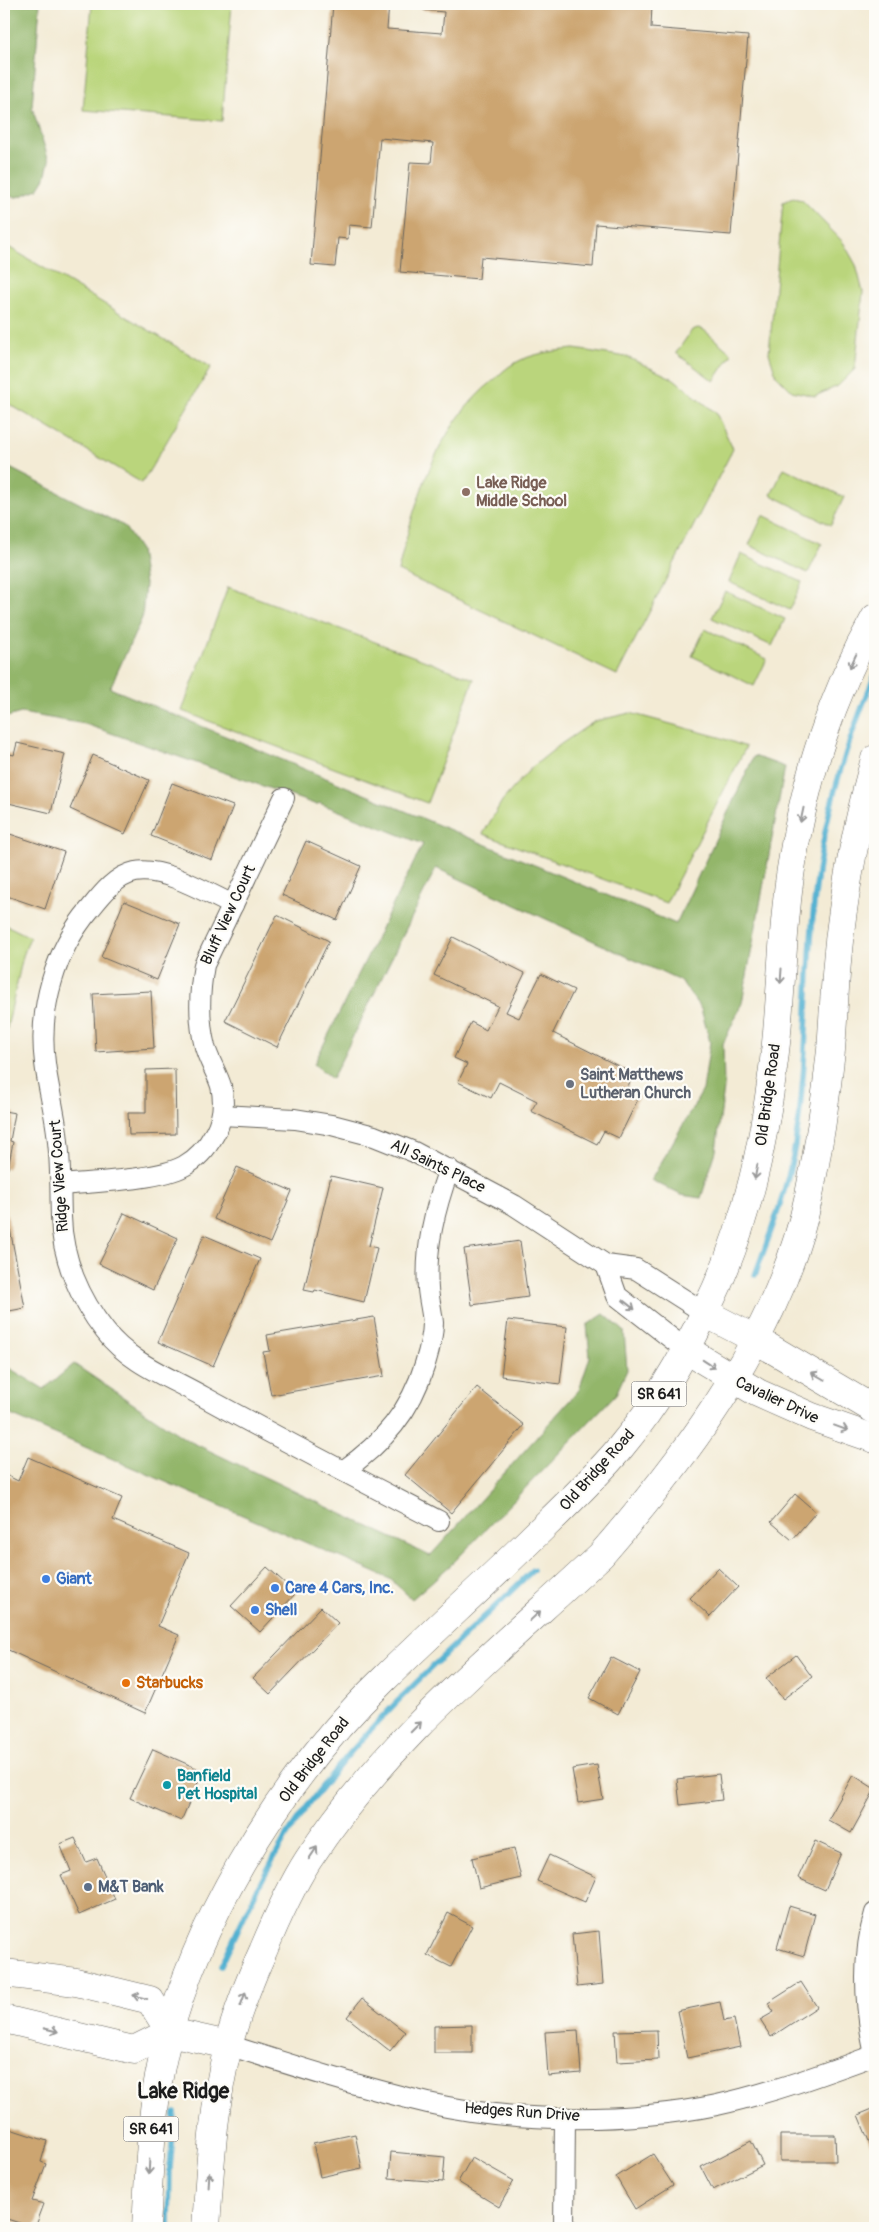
<svg xmlns="http://www.w3.org/2000/svg" width="879" height="2232" viewBox="0 0 879 2232" font-family="Pangolin,sans-serif">
<style>
.green{fill:#bad57b;stroke:#6b784c}
.forest{fill:#93b66b;stroke:#586944}
.lines{fill:none;stroke-linecap:round;stroke-linejoin:round}
.stream{stroke:#52b1d1;stroke-width:5.5}
.building{fill:#cca571}
.street-casing{stroke:#67645d;stroke-width:22}
.secondary-casing{stroke:#67645d;stroke-width:29}
.primary-casing{stroke:#67645d;stroke-width:29}
.street{stroke:#fff;stroke-width:20}
.secondary{stroke:#fff;stroke-width:28}
.primary{stroke:#fff;stroke-width:28}
.oneway{stroke:#999}
.education-dot{fill:#8d6e63;stroke:#fdfcf7;stroke-width:2}
.worship-dot{fill:#6b7280;stroke:#fdfcf7;stroke-width:2}
.shop-dot{fill:#3f7fe0;stroke:#fdfcf7;stroke-width:2}
.food-dot{fill:#e8710a;stroke:#fdfcf7;stroke-width:2}
.culture-dot{fill:#0f9aa8;stroke:#fdfcf7;stroke-width:2}
.service-dot{fill:#5c6f8a;stroke:#fdfcf7;stroke-width:2}
.labels{text-anchor:middle;dominant-baseline:central;stroke-width:4.5;stroke-linejoin:round;paint-order:stroke}
.shield{fill:#fdfcf7;stroke:#605f5e;stroke-width:1}
.shield-label{font-size:15px;font-weight:bold;fill:#1c1c1c}
.education-label{font-size:16px;font-weight:bold;fill:#785e54;stroke:#fdfcf7;text-anchor:start}
.street-label{font-size:16px;fill:#1c1c1c;stroke:#fdfcf7}
.worship-label{font-size:16px;font-weight:bold;fill:#5b616d;stroke:#fdfcf7;text-anchor:start}
.shop-label{font-size:16px;font-weight:bold;fill:#366cbe;stroke:#fdfcf7;text-anchor:start}
.food-label{font-size:16px;font-weight:bold;fill:#c56008;stroke:#fdfcf7;text-anchor:start}
.culture-label{font-size:16px;font-weight:bold;fill:#0d838f;stroke:#fdfcf7;text-anchor:start}
.service-label{font-size:16px;font-weight:bold;fill:#4e5e75;stroke:#fdfcf7;text-anchor:start}
.district-label{font-size:21px;font-weight:bold;fill:#1c1c1c;stroke:#fdfcf7}
</style>
<rect width="100%" height="100%" fill="#fdfcf7"/>
<filter id="ink" filterUnits="userSpaceOnUse"><feTurbulence type="fractalNoise" baseFrequency=".02" numOctaves="2"/><feDisplacementMap in="SourceGraphic" scale="10" xChannelSelector="R" yChannelSelector="G"/><feConvolveMatrix kernelMatrix="1 2 1 2 8 2 1 2 1" color-interpolation-filters="sRGB"/></filter>
<filter id="wash" filterUnits="userSpaceOnUse"><feTurbulence type="fractalNoise" baseFrequency=".0096" numOctaves="4" result="noise"/><feDisplacementMap in="SourceGraphic" scale="20" xChannelSelector="R" yChannelSelector="G"/><feGaussianBlur stdDeviation="1.12" result="paint"/><feColorMatrix in="noise" values="0 0 0 0 0 0 0 0 0 0 0 0 0 0 0 0 0 1.4 0 .05"/><feComposite in="paint" operator="in"/></filter>
<g filter="url(#wash)">
<rect width="100%" height="100%" fill="#f3ebd5"/>
<g class="green">
<path d="M92,4H232L222,121L83,110Z"/>
<path d="M793,198L802,200L843,242L856,265L863,292L855,369L838,386L815,396L792,391L776,375L769,353L783,202Z"/>
<path d="M5,245L211,367L142,483L4,401Z"/>
<path d="M698,328L704,330L732,354L714,381L676,353L692,330Z"/>
<path d="M574,349L627,357L674,379L716,413L733,449L617,675L398,571C415,501 436,426 494,380C500,374 507,367 515,363C533,353 554,351 574,349Z"/>
<path d="M784,468L844,497L831,525L771,495Z"/>
<path d="M763,515L822,544L808,573L749,545Z"/>
<path d="M741,554L802,582L790,610L729,582Z"/>
<path d="M228,587L474,679L427,803L182,711Z"/>
<path d="M725,591L785,619L772,646L712,618Z"/>
<path d="M705,629L767,659L754,686L692,656Z"/>
<path d="M630,713L719,737L746,747L666,903L483,834L502,801L531,768L561,744L595,721Z"/>
<path d="M4,924L30,937L23,956L5,1037V1087H4Z"/>
</g>
<g class="forest">
<path d="M4,4H40L32,107L49,161L45,178L38,189L18,197L4,196Z"/>
<path d="M4,465L124,526L140,550L145,584L142,618L110,688L676,924L754,756L785,767L742,1003L723,1044L724,1088L716,1151L701,1198L681,1195L651,1180L703,1090L710,1042L701,1009L682,982L436,868L332,1079L314,1064L423,844L319,803L317,805L85,724L21,713L4,718Z"/>
<path d="M604,1314L624,1331L627,1370L616,1394L453,1563L412,1599L390,1579L4,1412V1365L44,1389L74,1364L187,1440L430,1556L579,1390L590,1357L587,1325Z"/>
</g>
<g class="lines">
<g class="stream">
<path d="M755,1275C771,1232 787,1190 795,1145C808,1066 806,984 814,904C822,825 844,747 875,675"/>
<path d="M221,1966C245,1915 268,1861 301,1815C366,1723 453,1648 533,1570"/>
<path d="M169,2228L170,2168L175,2113"/>
</g>
</g>
<g id="blocks">
<g class="building">
<path d="M333,4H389L387,29L442,33L444,12L423,10V4H652L651,28L748,36L731,235L596,224L593,267L481,257L479,279L400,272L410,162L431,163L433,143L380,138L372,227L349,225L348,239L338,238L335,267L311,265Z"/>
<path d="M17,743L65,754L51,813L4,802V763L6,753L14,755Z"/>
<path d="M93,755L149,780L125,834L70,809Z"/>
<path d="M172,783L233,806L212,860L151,836Z"/>
<path d="M10,834L64,852L45,909L4,895V852Z"/>
<path d="M306,841L361,866L337,920L282,895Z"/>
<path d="M124,901L180,924L157,980L101,957Z"/>
<path d="M277,915L329,941L277,1047L225,1021Z"/>
<path d="M453,937L525,973L506,1012L519,1018L541,974L574,990L553,1033L634,1074L627,1088L640,1095L619,1138L604,1131L597,1144L531,1111L537,1101L499,1082L491,1098L458,1082L467,1064L454,1058L471,1022L486,1030L498,1006L434,975Z"/>
<path d="M151,991L154,1048L96,1052L93,994Z"/>
<path d="M175,1069L176,1134L129,1135L128,1113H146V1070Z"/>
<path d="M4,1111L15,1113L10,1141L13,1142L8,1169L4,1168Z"/>
<path d="M237,1167L292,1191L270,1243L214,1219Z"/>
<path d="M331,1176L383,1188L369,1246L377,1248L364,1302L315,1290L314,1292L304,1290Z"/>
<path d="M4,1197L25,1308L4,1312Z"/>
<path d="M124,1213L178,1238L153,1290L99,1264Z"/>
<path d="M204,1235L260,1259L213,1366L158,1342Z"/>
<path d="M520,1241L528,1297L472,1305L464,1249Z"/>
<path d="M374,1317L384,1376L271,1395L263,1352L270,1351L267,1335Z"/>
<path d="M508,1320L567,1327L560,1384L501,1376Z"/>
<path d="M477,1387L524,1425L451,1513L405,1475Z"/>
<path d="M28,1457L122,1498L113,1520L189,1553L158,1626L179,1635L145,1713L4,1648V1474L18,1481Z"/>
<path d="M795,1494L816,1512L792,1540L771,1522Z"/>
<path d="M267,1567L296,1593L260,1632L231,1606Z"/>
<path d="M718,1568L738,1587L710,1617L690,1598Z"/>
<path d="M321,1607L338,1623L270,1694L253,1678Z"/>
<path d="M796,1655L812,1677L783,1699L766,1678Z"/>
<path d="M611,1657L640,1672L618,1714L589,1698Z"/>
<path d="M153,1749L203,1771L181,1821L130,1798Z"/>
<path d="M597,1765L603,1799L578,1803L572,1769Z"/>
<path d="M719,1774L722,1800L680,1805L677,1779Z"/>
<path d="M853,1775L875,1789L851,1833L828,1820Z"/>
<path d="M75,1838L86,1862L97,1858L115,1899L79,1915L61,1875L71,1871L60,1844Z"/>
<path d="M815,1841L841,1853L825,1890L798,1878Z"/>
<path d="M514,1848L521,1878L479,1888L472,1858Z"/>
<path d="M549,1855L596,1877L585,1902L537,1881Z"/>
<path d="M789,1906L815,1914L804,1956L777,1948Z"/>
<path d="M448,1913L472,1926L451,1967L427,1955Z"/>
<path d="M599,1931L603,1984L577,1987L572,1934Z"/>
<path d="M801,1982L817,2007L771,2037L760,2020L774,2012L768,2003Z"/>
<path d="M362,1998L405,2032L390,2051L347,2017Z"/>
<path d="M720,2002L724,2021L734,2019L740,2047L687,2058L677,2011Z"/>
<path d="M472,2025V2053H434V2026Z"/>
<path d="M578,2030L581,2073L548,2076L545,2032Z"/>
<path d="M657,2030L658,2060L617,2062L615,2031Z"/>
<path d="M875,2108V2144L871,2146L858,2115Z"/>
<path d="M4,2127L47,2141L41,2162L46,2164L32,2201L44,2204L35,2228L4,2218Z"/>
<path d="M355,2134L362,2168L320,2177L313,2143Z"/>
<path d="M780,2135H835L836,2161H780Z"/>
<path d="M751,2141L763,2165L713,2190L701,2167Z"/>
<path d="M391,2152L445,2157L443,2182L389,2178Z"/>
<path d="M653,2154L673,2185L635,2209L616,2177Z"/>
<path d="M472,2157L514,2181L499,2207L458,2182Z"/>
</g>
</g>
</g>
<g filter="url(#ink)">
<use href="#blocks" fill-opacity="0" stroke="#67645d" stroke-width="1"/>
<g class="lines">
<g class="street-casing">
<g id="street">
<path d="M233,905C207,893 163,866 135,872C116,876 102,894 90,909C55,950 38,1009 45,1063C48,1089 56,1115 58,1142C61,1167 60,1192 61,1217C62,1259 80,1299 105,1331C129,1363 171,1378 204,1397C282,1440 360,1480 439,1521"/>
<path d="M222,1115L295,1119L332,1125L374,1136L414,1152L514,1205L606,1265L636,1269L705,1313"/>
<path d="M61,1185C91,1182 159,1180 184,1166C197,1159 208,1146 215,1133C223,1118 225,1103 221,1086C217,1073 209,1061 205,1047C198,1019 199,993 204,965L284,798"/>
<path d="M606,1265L617,1296L685,1349"/>
<path d="M343,1471C383,1443 411,1411 425,1364C429,1351 433,1336 433,1323C432,1311 429,1300 428,1289C425,1247 435,1208 449,1169"/>
<path d="M228,2045C294,2066 360,2087 428,2103C516,2123 628,2123 717,2105C771,2093 823,2074 875,2055"/>
<path d="M875,2055C865,2009 861,1959 875,1913"/>
<path d="M564,2228L565,2117"/>
</g>
</g>
<g class="secondary-casing">
<g id="secondary">
<path d="M705,1313L755,1339L875,1410"/>
<path d="M685,1349L758,1393L812,1417L875,1439"/>
<path d="M4,1973L76,1982L150,2000L170,2032"/>
<path d="M4,2019L134,2050L170,2032L228,2045"/>
</g>
</g>
<g class="primary-casing">
<g id="primary">
<path d="M146,2228C149,2179 150,2130 158,2082C183,1937 279,1780 384,1679C432,1632 482,1587 530,1540C561,1510 592,1481 620,1448C655,1406 684,1357 707,1308C748,1225 766,1135 776,1043C782,985 782,927 791,869C804,782 832,694 875,618"/>
<path d="M206,2228C210,2167 213,2106 228,2047C236,2014 249,1982 263,1951C276,1920 290,1888 308,1860C385,1741 498,1651 601,1555C690,1453 781,1331 809,1195C819,1147 826,1098 831,1050C834,1011 835,972 840,933C847,874 859,817 875,759"/>
</g>
</g>
<use href="#street" class="street"/>
<use href="#secondary" class="secondary"/>
<use href="#primary" class="primary"/>
</g>
<defs><path id="oneway-shaft" d="M-6 0H5M1.5-3L5.5 0L1.5 3" fill="none" stroke-width="1.6" stroke-linecap="round" stroke-linejoin="round" transform="scale(1.25)"/></defs>
<g class="oneway">
<use href="#oneway-shaft" transform="translate(853 661) rotate(115)"/>
<use href="#oneway-shaft" transform="translate(802 815) rotate(102)"/>
<use href="#oneway-shaft" transform="translate(781 976) rotate(94)"/>
<use href="#oneway-shaft" transform="translate(756 1172) rotate(100)"/>
<use href="#oneway-shaft" transform="translate(629 1305) rotate(38)"/>
<use href="#oneway-shaft" transform="translate(709 1364) rotate(33)"/>
<use href="#oneway-shaft" transform="translate(818 1376) rotate(-150)"/>
<use href="#oneway-shaft" transform="translate(841 1428) rotate(20)"/>
<use href="#oneway-shaft" transform="translate(535 1616) rotate(-43)"/>
<use href="#oneway-shaft" transform="translate(416 1727) rotate(-45)"/>
<use href="#oneway-shaft" transform="translate(313 1853) rotate(-56)"/>
<use href="#oneway-shaft" transform="translate(140 1997) rotate(-165)"/>
<use href="#oneway-shaft" transform="translate(243 1999) rotate(-70)"/>
<use href="#oneway-shaft" transform="translate(51 2030) rotate(13)"/>
<use href="#oneway-shaft" transform="translate(149 2167) rotate(93)"/>
<use href="#oneway-shaft" transform="translate(209 2180) rotate(-87)"/>
</g>
</g>
<circle class="education-dot" cx="466" cy="492" r="5"/>
<circle class="worship-dot" cx="570" cy="1084" r="5"/>
<g class="shop-dot">
<circle cx="46" cy="1579" r="5"/>
<circle cx="275" cy="1588" r="5"/>
<circle cx="255" cy="1610" r="5"/>
</g>
<circle class="food-dot" cx="126" cy="1683" r="5"/>
<circle class="culture-dot" cx="167" cy="1785" r="5"/>
<circle class="service-dot" cx="88" cy="1887" r="5"/>
<g class="labels">
<g class="shield">
<rect x="631.5" y="1381.5" width="55" height="25" rx="4"/>
<rect x="123.5" y="2116.5" width="55" height="25" rx="4"/>
</g>
<g class="shield-label">
<text x="659" y="1394">SR 641</text>
<text x="151" y="2129">SR 641</text>
</g>
<g class="education-label">
<text x="476" y="483">Lake Ridge<tspan x="476" dy="18">Middle School</tspan></text>
</g>
<g class="street-label">
<text transform="translate(228 915) rotate(-65)">Bluff View Court</text>
<text transform="translate(768 1095) rotate(-82)">Old Bridge Road</text>
<text transform="translate(438 1166) rotate(26)">All Saints Place</text>
<text transform="translate(59 1176) rotate(-94)">Ridge View Court</text>
<text transform="translate(777 1400) rotate(25)">Cavalier Drive</text>
<text transform="translate(597 1470) rotate(-48)">Old Bridge Road</text>
<text transform="translate(314 1760) rotate(-52)">Old Bridge Road</text>
<text transform="translate(522 2112) rotate(4)">Hedges Run Drive</text>
</g>
<g class="worship-label">
<text x="580" y="1075">Saint Matthews<tspan x="580" dy="18">Lutheran Church</tspan></text>
</g>
<g class="shop-label">
<text x="56" y="1579">Giant</text>
<text x="285" y="1588">Care 4 Cars, Inc.</text>
<text x="265" y="1610">Shell</text>
</g>
<g class="food-label">
<text x="136" y="1683">Starbucks</text>
</g>
<g class="culture-label">
<text x="177" y="1776">Banfield<tspan x="177" dy="18">Pet Hospital</tspan></text>
</g>
<g class="service-label">
<text x="98" y="1887">M&amp;T Bank</text>
</g>
<g class="district-label">
<text x="183" y="2091">Lake Ridge</text>
</g>
</g>
<rect width="879" height="2232" fill="none" stroke="#fdfcf7" stroke-width="20"/>
</svg>
